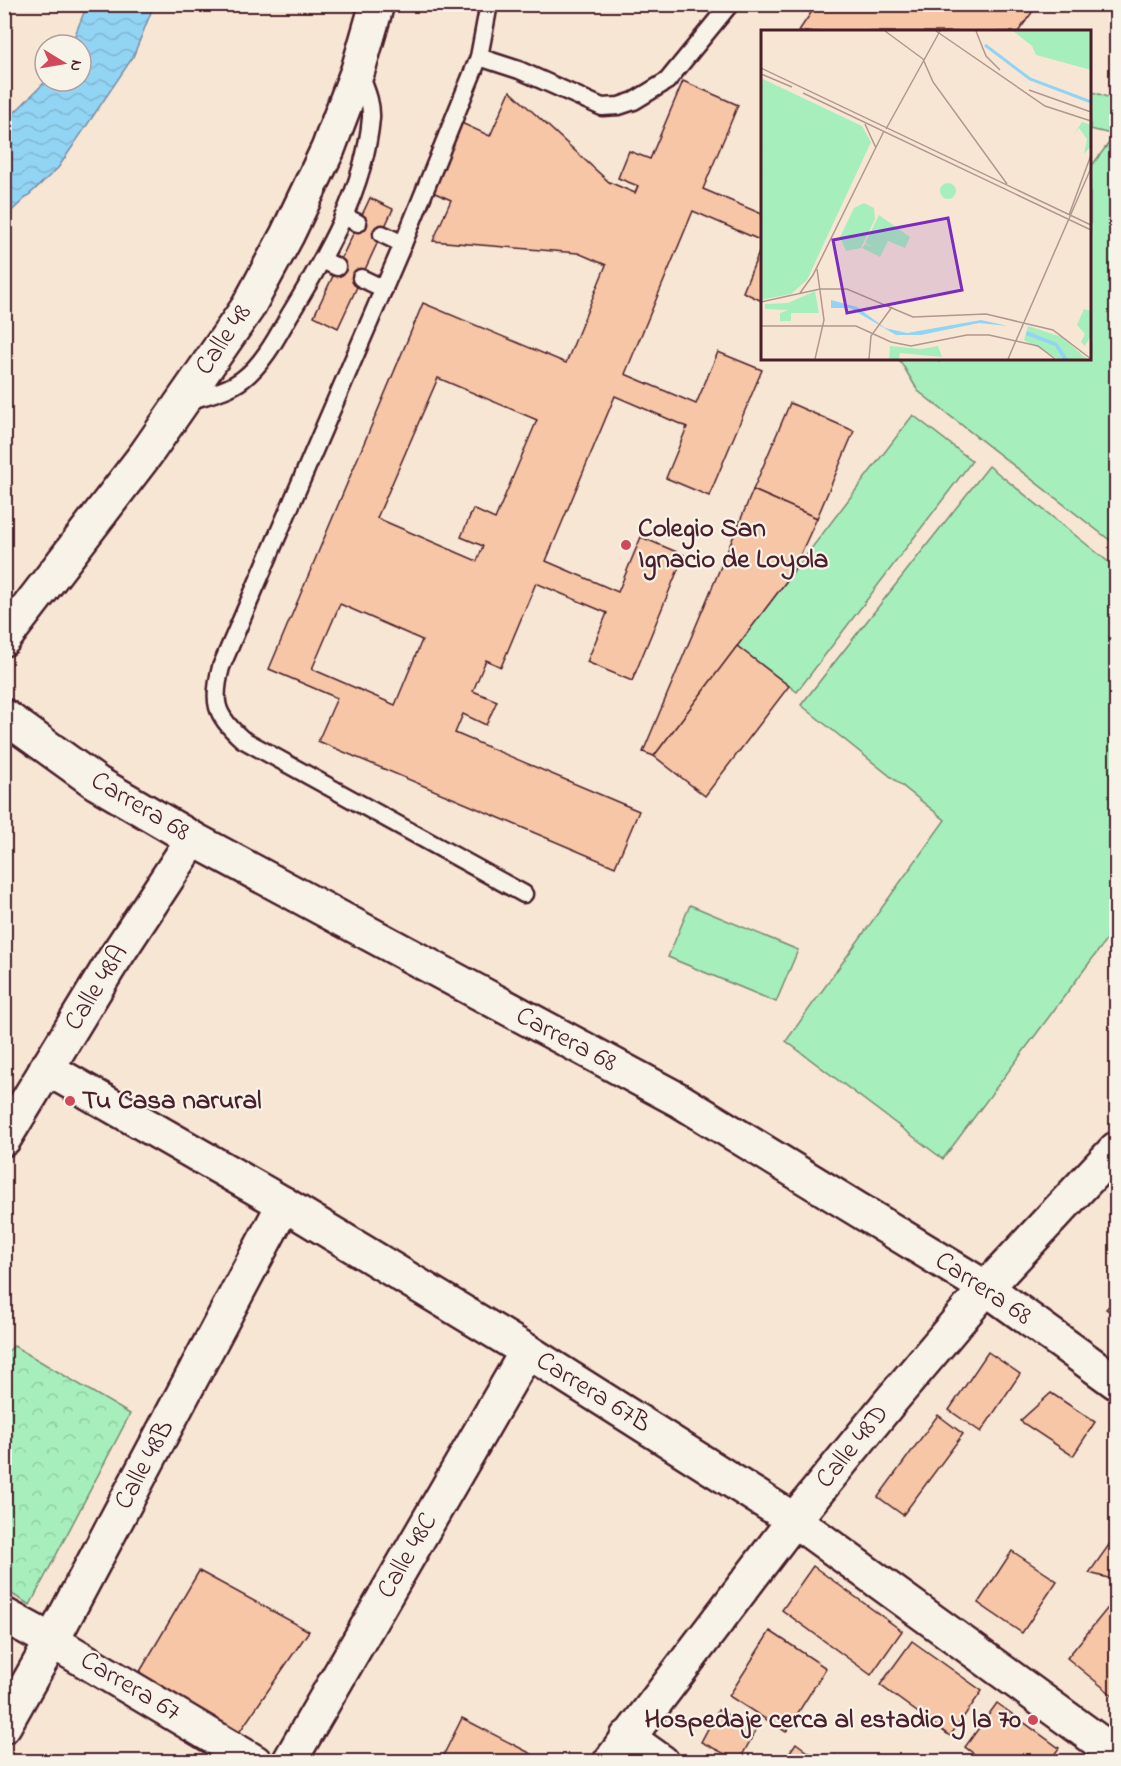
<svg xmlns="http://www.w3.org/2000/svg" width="1121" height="1766" viewBox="0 0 1121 1766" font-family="'Indie Flower',sans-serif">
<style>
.park{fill:url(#park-crowns);stroke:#788774;stroke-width:1.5}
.pitch{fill:#a6efbc;stroke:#788774;stroke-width:1.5}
.water{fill:url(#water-waves);stroke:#758ca4;stroke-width:1.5}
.building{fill:#f6c6a6;stroke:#4a1f2b;stroke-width:1.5;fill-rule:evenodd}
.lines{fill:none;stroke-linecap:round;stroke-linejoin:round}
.service-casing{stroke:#4a1f2b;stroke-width:21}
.minor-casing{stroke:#4a1f2b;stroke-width:38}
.secondary-casing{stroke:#4a1f2b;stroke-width:38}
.service{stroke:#f7f3e8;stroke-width:16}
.minor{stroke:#f7f3e8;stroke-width:33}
.secondary{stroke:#f7f3e8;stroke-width:33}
.poi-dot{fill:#d1495b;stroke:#f7f3e8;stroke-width:2}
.labels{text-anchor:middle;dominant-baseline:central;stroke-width:4.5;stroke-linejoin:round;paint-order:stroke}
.street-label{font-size:27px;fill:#4a1f2b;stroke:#f7f3e8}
.poi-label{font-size:27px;font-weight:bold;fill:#4a1f2b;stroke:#f7f3e8;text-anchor:start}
.inset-river{fill:none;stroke:#92d4f4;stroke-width:3}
.inset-road{fill:none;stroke:#b29690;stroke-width:1.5}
.view{fill:#7b2cbf;fill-opacity:0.15;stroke:#7b2cbf;stroke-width:3}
.inset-edge{fill:none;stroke:#4a1f2b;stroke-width:3}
</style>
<defs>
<pattern id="park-crowns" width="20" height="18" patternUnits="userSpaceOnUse" patternTransform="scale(1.5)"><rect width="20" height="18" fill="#a6efbc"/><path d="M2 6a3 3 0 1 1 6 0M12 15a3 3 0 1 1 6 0" fill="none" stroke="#90cca2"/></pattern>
<pattern id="water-waves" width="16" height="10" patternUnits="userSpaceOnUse" patternTransform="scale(1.5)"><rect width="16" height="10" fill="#92d4f4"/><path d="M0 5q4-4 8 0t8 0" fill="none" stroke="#7fb6d1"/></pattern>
</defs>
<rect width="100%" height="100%" fill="#f7e6d4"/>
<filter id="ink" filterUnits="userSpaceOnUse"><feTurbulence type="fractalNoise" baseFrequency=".0167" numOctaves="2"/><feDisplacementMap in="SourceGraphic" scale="12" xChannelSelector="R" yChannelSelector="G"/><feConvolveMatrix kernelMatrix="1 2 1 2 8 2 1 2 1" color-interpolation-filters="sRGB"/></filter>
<g filter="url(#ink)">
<path class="park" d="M14,1346L130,1414L30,1605L5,1590L4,1355Z"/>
<g class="pitch">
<path d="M1090,91L1116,100V545L918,391L899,359H937L939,362L942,358H1090V168L1115,135L1090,129Z"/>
<path d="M913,415L972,461L797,692L737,646Z"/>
<path d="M989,466L1116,568V945L1107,939L943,1159L786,1041L945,820L801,705Z"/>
<path d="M690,905L798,950L776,1002L668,957Z"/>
</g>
<path class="water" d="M87,5H154L133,57L58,168L5,217V122L46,81H81V45H71Z"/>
<g class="building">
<path d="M817,4H1038L1018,32H798Z"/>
<path d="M683,81L738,105L703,189L762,214V241L693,211L625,374L696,404L718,352L762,370L709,496L666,478L687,427L615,396L546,561L618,592L641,537L684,555L632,681L587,662L607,613L536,583L501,667L486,660L473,691L497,701L486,725L463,714L455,733L639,811L615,867L318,741L337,698L269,669L423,303L566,363L606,265L578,253L433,241L451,200L428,190L457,121L490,136L510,91L609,182L635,193L638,186L618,178L629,151L650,159ZM438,378L537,420L495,519L473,509L461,537L483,546L477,561L377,518ZM340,604L422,640L395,705L312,669Z"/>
<path d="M370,198L393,209L338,328L314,316Z"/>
<path d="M762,245V301L743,292Z"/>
<path d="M790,403L854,431L817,518L753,490Z"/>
<path d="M753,490L817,518L791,575L654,756L643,752Z"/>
<path d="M737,646L789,686L705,796L654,756Z"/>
<path d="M1116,1298V1315L1106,1309Z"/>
<path d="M988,1352L1020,1374L981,1432L949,1410Z"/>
<path d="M1051,1393L1095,1422L1073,1456L1020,1421Z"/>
<path d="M938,1415L963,1434L903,1515L878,1497Z"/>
<path d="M1116,1535V1580L1089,1573Z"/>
<path d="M1012,1551L1057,1581L1022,1633L978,1603Z"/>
<path d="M813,1566L902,1631L871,1675L782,1610Z"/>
<path d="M199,1571L309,1631L234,1740L135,1680Z"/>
<path d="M1111,1604L1116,1608V1698L1067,1658Z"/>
<path d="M770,1631L826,1668L786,1732L729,1696Z"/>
<path d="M912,1641L982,1691L950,1736L880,1685Z"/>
<path d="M997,1703L1059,1748L1049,1762H985L965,1747Z"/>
<path d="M718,1710L756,1730L739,1761L701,1742Z"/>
<path d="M462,1718L547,1762H440Z"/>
<path d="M796,1743L816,1758L814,1762H783Z"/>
<path d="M835,1755L845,1762H831Z"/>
</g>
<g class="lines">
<g class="service-casing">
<g id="service">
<path d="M489,4L479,57L403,244L221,667C212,702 215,715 242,739L524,894"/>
<path d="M479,57L519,70L602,107L619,106L634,101L667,81L730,4"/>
<path d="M343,216L358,223"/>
<path d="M382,234L403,244"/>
<path d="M322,260L337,267"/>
<path d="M361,278L384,289"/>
<path d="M188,401C206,395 228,391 243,379C263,364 277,337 289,316C325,257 365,189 371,118C372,102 365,88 360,74"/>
</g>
</g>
<g class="minor-casing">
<g id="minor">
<path d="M4,716L97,783L193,839L679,1100L986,1288L1116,1382"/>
<path d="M46,1068L284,1204L527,1351L794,1520L1116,1754"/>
<path d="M4,1139L109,967L193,839"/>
<path d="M4,1615L52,1641L255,1762"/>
<path d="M4,1726L52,1641L284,1204"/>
<path d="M627,1737L662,1762"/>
<path d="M289,1762L527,1351"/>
<path d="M610,1762L794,1520L889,1403L986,1288L1116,1149"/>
</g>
</g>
<g class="secondary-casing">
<path id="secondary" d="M4,639L146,454L248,307L287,235L328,149L358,70L377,4"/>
</g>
<use href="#service" class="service"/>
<use href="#minor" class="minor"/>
<use href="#secondary" class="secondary"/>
</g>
</g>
<g class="poi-dot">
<circle cx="626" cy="545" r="6"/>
<circle cx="70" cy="1101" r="6"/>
<circle cx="1033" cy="1720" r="6"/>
</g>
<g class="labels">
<g class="street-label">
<text transform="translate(224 340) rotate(-56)">Calle 48</text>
<text transform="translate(140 807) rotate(31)">Carrera 68</text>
<text transform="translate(97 988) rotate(-58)">Calle 48A</text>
<text transform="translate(566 1040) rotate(28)">Carrera 68</text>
<text transform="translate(983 1289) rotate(34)">Carrera 68</text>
<text transform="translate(593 1393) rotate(32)">Carrera 67B</text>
<text transform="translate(853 1447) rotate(-51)">Calle 48D</text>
<text transform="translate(145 1465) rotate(-62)">Calle 48B</text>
<text transform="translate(408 1556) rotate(-60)">Calle 48C</text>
<text transform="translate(130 1687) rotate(31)">Carrera 67</text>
</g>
<g class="poi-label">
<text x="638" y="529">Colegio San<tspan x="638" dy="31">Ignacio de Loyola</tspan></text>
<text x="82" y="1101">Tu Casa narural</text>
<text x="1021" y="1720" text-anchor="end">Hospedaje cerca al estadio y la 70</text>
</g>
</g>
<g transform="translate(761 30)">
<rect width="330" height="330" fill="#f7e6d4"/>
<path d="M252,1H330V40L275,25L271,16ZM0,48L101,96L110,112L46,250L30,264L0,270ZM321,92L330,95V116L323,124L326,109L318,98L312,106ZM179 161a8 8 0 1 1 16 0a8 8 0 1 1-16 0ZM54,261L58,283H30V291H19V283L27,280L4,279V274L27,273ZM323,279L330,281V305L324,316L320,312L324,304L316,295ZM267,296L301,307L326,329H297L263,310ZM129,316L160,319L177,316L181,327L139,323L138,329H128Z" fill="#a6efbc"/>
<path d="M0,56L18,65L0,92ZM25,86L37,116L16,124L13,117L0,122V110L9,107L5,97L0,107V95ZM61,98L81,106L93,138L79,155L61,151L45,110ZM40,121L53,155L30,163L17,130ZM0,139L10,165L7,182L0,190ZM103,173L113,178L114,189L100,218L85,221L79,207L93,178ZM118,185L149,207L144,218L127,211L119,227L101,218L104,214L113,218L104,213Z" fill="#a6efbc"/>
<path d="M70,270L96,277L124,298L146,303L220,290L247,296L218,293L160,305H135L89,278H70ZM266,301L296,313L307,329H302L294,316L265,305Z" fill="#92d4f4"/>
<path class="inset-river" d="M224,15L269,49L330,72"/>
<path class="inset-road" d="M124,1L162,29M175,1L284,76L330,91M215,1L225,26L239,40M162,29L172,52L246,154M0,38L330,195M0,44L31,57M268,60L330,82M42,63L330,200M104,94L115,118M125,99L179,1M308,185L330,125M39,263L52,245L123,101M0,272L59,259H86L152,287L225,284L292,300L330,329M0,296H95L130,312L150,316L206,305H228L277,316L294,329M54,329L63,290L56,239M108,329L110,306L131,277M247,329L330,138"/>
<path class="view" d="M187,188L201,260L86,283L72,210Z"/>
<rect width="330" height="330" class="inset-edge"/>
</g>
<rect width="1121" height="1766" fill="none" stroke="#f7f3e8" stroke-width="24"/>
<rect x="12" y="12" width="1097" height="1742" fill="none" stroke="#4a1f2b" stroke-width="2" filter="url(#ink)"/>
<g transform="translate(63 63) rotate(101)"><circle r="28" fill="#f7f3e8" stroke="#b29e9c" stroke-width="1.5"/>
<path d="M0-4.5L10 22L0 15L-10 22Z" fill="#d1495b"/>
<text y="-9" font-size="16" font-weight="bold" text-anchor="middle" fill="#4a1f2b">N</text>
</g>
</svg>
